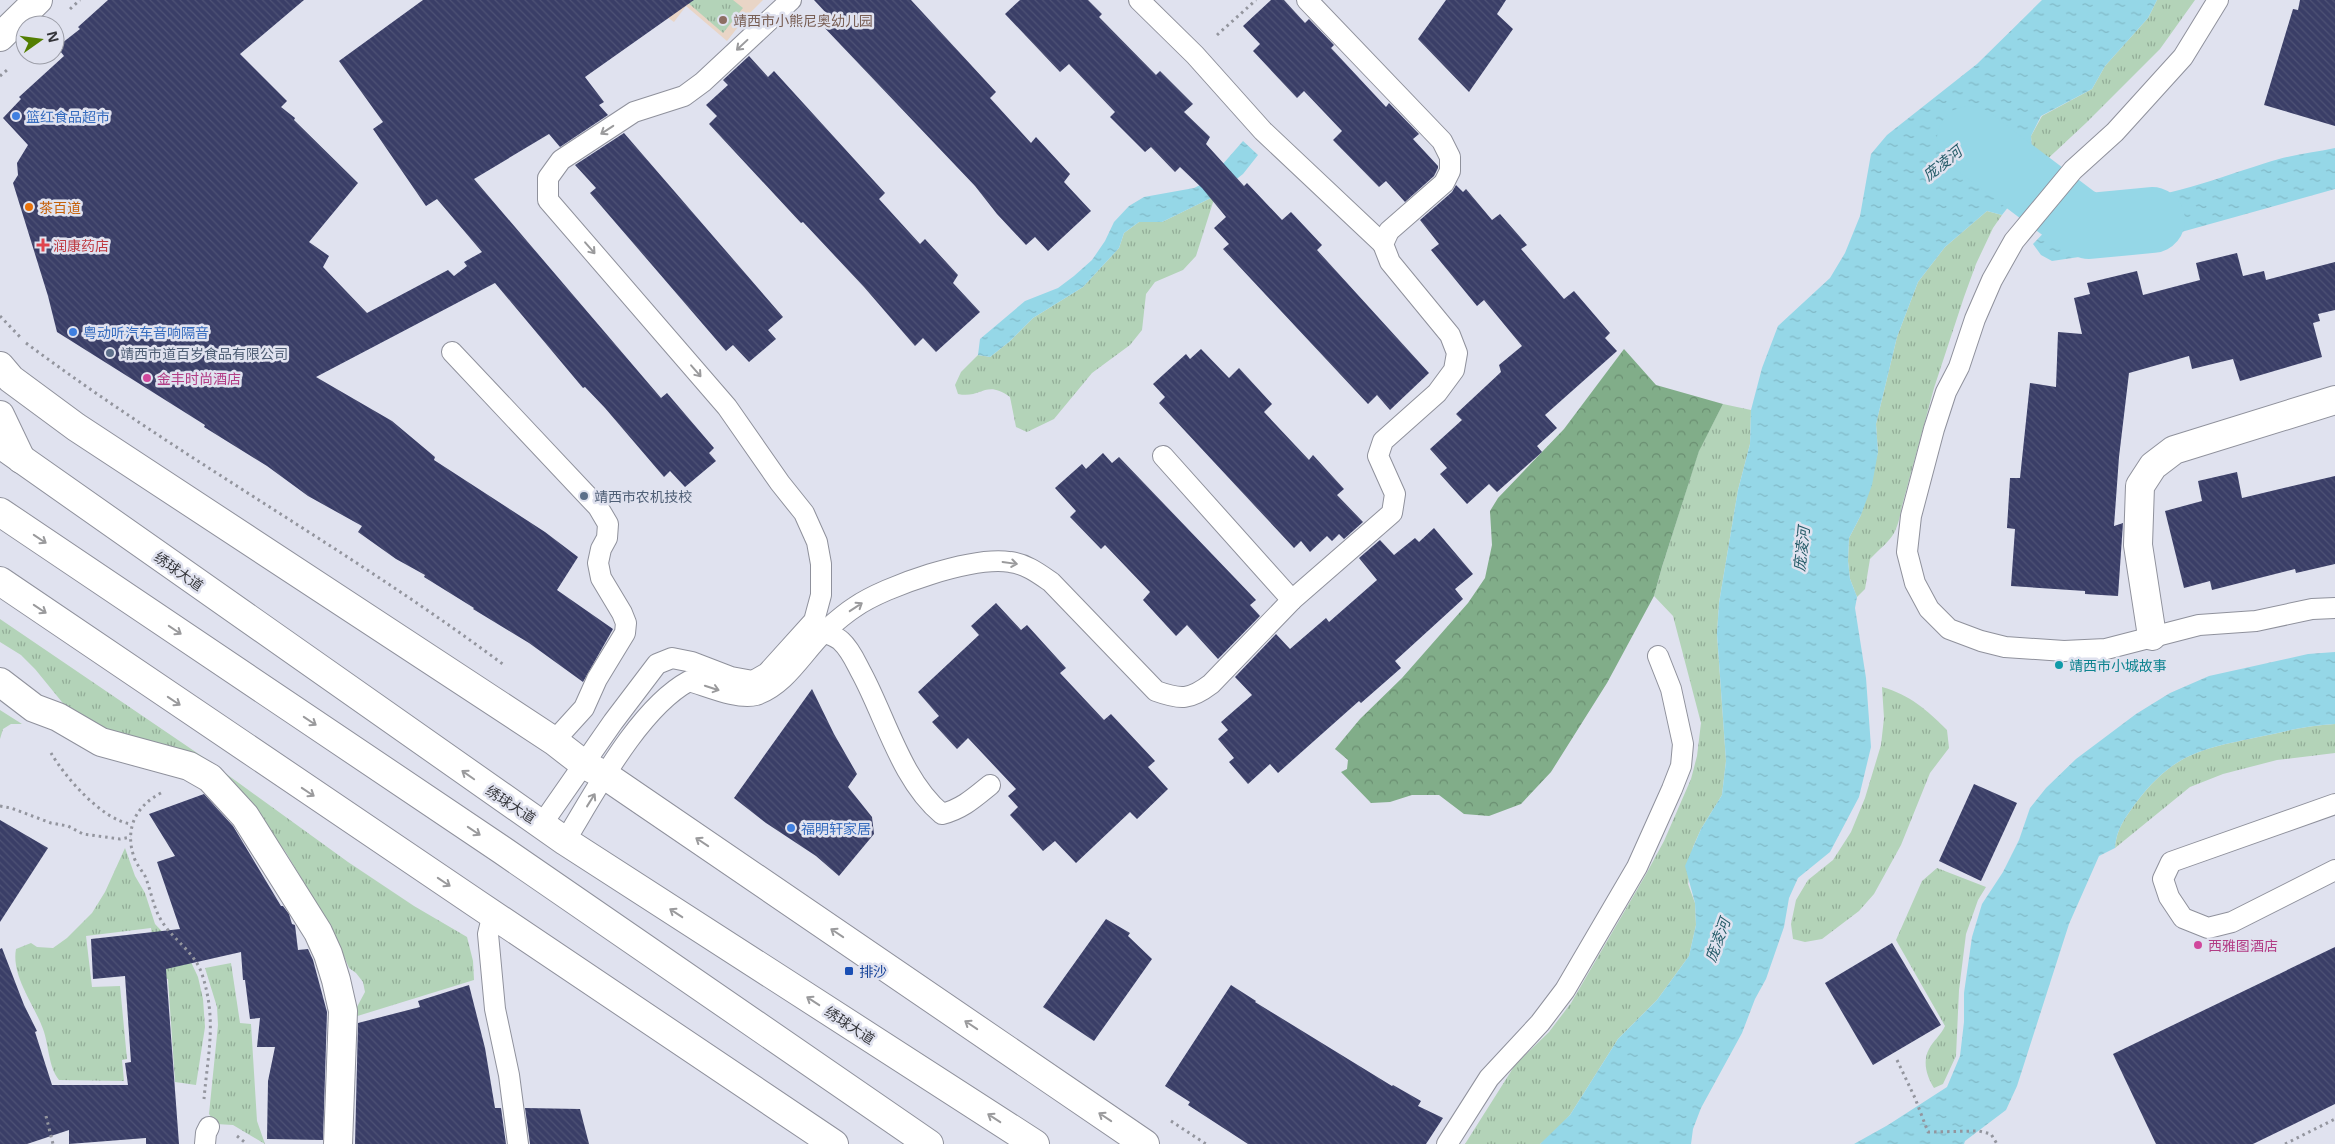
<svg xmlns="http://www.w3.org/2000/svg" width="2335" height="1144" viewBox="0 0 2335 1144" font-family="'Open Sans','Noto Sans SC',sans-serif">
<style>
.education{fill:#e9d5c6}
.grass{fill:url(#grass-tufts)}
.forest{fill:url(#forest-crowns)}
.water{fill:url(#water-ripples)}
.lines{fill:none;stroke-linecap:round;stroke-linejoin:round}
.river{stroke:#95d7e7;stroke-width:66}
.building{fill:url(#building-back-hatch)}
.service-casing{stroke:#8f919c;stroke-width:22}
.pedestrian-casing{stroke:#8f919c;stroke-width:30}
.minor-casing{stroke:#8f919c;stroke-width:30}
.secondary-casing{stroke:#8f919c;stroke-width:30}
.primary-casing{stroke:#8f919c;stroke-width:30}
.path{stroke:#93959e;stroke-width:3;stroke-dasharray:2.5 4;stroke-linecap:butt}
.service{stroke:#fff;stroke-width:20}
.pedestrian{stroke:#fff;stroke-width:28}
.minor{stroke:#fff;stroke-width:28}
.secondary{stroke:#fff;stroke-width:28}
.primary{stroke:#fff;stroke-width:28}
.oneway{stroke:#9a9a9c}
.education-dot{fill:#8d6e63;stroke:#e0e2ef;stroke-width:2}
.shop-dot{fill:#3f7fe0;stroke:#e0e2ef;stroke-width:2}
.food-dot{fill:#e8710a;stroke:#e0e2ef;stroke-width:2}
.health-dot{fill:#e0444e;stroke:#e0e2ef;stroke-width:2}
.service-dot{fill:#5c6f8a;stroke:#e0e2ef;stroke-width:2}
.hotel-dot{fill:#d1479c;stroke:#e0e2ef;stroke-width:2}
.culture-dot{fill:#0f9aa8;stroke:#e0e2ef;stroke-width:2}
.transit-dot{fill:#1a4fb4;stroke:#e0e2ef;stroke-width:2}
.labels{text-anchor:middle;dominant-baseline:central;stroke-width:5;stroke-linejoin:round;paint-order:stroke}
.education-label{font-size:14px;fill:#785e54;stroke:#e0e2ef;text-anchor:start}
.shop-label{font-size:14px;fill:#366cbe;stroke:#e0e2ef;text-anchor:start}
.food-label{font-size:14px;fill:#c56008;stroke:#e0e2ef;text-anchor:start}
.health-label{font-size:14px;fill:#be3a42;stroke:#e0e2ef;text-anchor:start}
.service-label{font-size:14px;fill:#4e5e75;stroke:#e0e2ef;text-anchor:start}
.hotel-label{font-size:14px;fill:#b23c85;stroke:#e0e2ef;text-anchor:start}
.street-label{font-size:14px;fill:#34353a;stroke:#e0e2ef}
.culture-label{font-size:14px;fill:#0d838f;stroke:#e0e2ef;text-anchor:start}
.transit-label{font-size:14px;fill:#164399;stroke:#e0e2ef;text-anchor:start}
.water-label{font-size:15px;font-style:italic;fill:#265c69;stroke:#e0e2ef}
</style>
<defs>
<pattern id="grass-tufts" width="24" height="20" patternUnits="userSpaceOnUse" patternTransform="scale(1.25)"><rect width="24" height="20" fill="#b3d3b8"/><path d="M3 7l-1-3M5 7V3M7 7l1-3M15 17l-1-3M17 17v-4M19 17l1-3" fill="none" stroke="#92ac97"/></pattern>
<pattern id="forest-crowns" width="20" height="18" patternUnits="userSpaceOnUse" patternTransform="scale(1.25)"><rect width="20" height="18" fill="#81ad89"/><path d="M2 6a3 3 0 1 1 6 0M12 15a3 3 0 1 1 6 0" fill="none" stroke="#6a8e71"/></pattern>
<pattern id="water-ripples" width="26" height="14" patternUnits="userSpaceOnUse" patternTransform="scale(1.25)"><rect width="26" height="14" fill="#95d7e7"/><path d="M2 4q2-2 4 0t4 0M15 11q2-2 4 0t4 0" fill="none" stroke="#81b9c7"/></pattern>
<pattern id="building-back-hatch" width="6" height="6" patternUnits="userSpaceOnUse" patternTransform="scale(1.25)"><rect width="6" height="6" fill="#3a3e67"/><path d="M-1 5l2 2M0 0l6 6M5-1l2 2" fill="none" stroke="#4e5275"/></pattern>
</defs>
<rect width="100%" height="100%" fill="#e0e2ef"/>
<path class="education" d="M643,0H763L745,18L727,41L686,6L674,22Z"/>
<g class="grass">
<path d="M689,0H733L743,8L723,33L687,2Z"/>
<path d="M2157,0H2195L2160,49L2086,123L2041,165L2032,151L2031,136L2042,116L2092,89L2105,66L2148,18Z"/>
<path d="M1215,196L1196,256L1183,270L1155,282L1146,294L1142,330L1130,345L1092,373L1054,419L1027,432L1016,427L1010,397C985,379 982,399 958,394L955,385L961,372L978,355L990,357L1009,342L1033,318L1083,287L1119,248L1124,233L1139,222H1162Z"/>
<path d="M1987,211L2002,215L1993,228L1976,264L1964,297L1934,388L1902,506C1896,538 1892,537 1870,559L1865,589L1857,597L1850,579L1848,561L1849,538L1861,515L1878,452L1876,424L1897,337L1918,282L1945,247Z"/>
<path d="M1723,404L1751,410L1750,444L1738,490L1719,603L1717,634L1726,761L1722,795L1701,829L1693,847L1688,884L1695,903L1696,925L1689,956L1657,1000L1618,1039L1570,1115L1553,1134L1540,1144H1465L1515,1065L1549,1032L1571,1003L1645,876L1664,841L1691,779L1697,756L1701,723L1673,616L1654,596L1662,567L1699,450Z"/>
<path d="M0,619L203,757L348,862L414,906L467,937L473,961L474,980L351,1018L365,992L363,982L356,973L349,968L333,931L285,851L233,789L109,733L66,707L35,669L21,655L0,642Z"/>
<path d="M1882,687C1910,695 1927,710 1947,730L1949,748L1930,773L1901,845L1874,894L1859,911L1822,939L1805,942L1793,939L1791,924L1796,900L1808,880L1833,860L1851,832L1865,798L1881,745L1884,718Z"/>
<path d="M0,710L22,724H11L3,729L0,739Z"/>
<path d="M2335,724V753L2277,760L2223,774L2190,787L2115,848C2116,830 2125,818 2135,804C2175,751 2203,749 2263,736C2287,731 2310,725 2335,724Z"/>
<path d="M125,848L135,876L145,893L155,924L191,962L198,977L203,999L205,1027L196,1085L175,1082L168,979L157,977L151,928L86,936L92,987L120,986L127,1059L122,1060L124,1081L59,1080C48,1066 49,1045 43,1029C34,1004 11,976 16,949L31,943L37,947L53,948L67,938L92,913L105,892Z"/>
<path d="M1937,868L1986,887L1978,900L1966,934L1959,990L1956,1056L1943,1084L1934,1088C1927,1077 1922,1062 1929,1049C1933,1041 1941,1035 1945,1026L1896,940L1922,881Z"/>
<path d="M231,963L240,1023L251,1024L257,1121L265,1144L233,1125L216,1124L209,1114L218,1025L217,1007L205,968Z"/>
</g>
<path class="forest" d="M1624,349L1656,385L1723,404L1699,451L1662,567L1654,596L1607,683L1551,772L1521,804L1489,816L1464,814L1439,795H1412L1390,802L1371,803L1341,772L1347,769L1348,760L1335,749L1360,719L1402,678L1468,603L1485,578L1492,545L1490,511L1498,498L1564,429Z"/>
<g class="water">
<path d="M2042,0H2157L2148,18L2105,66L2092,89L2041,116L2031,136L2032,151L2041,165L2002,215L1987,211L1945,247L1918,282L1897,337L1876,424L1878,452L1872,485L1861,515L1849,538L1848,561L1850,579L1857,597L1855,608L1866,678L1871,747L1859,797L1830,852L1798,878L1789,898L1784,927L1766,979L1755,999L1742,1033L1701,1108L1693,1129L1691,1144H1540L1570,1115L1618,1039L1657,1000L1689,956L1696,925L1695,903L1685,866L1701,829L1722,795L1726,761L1717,634L1719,603L1738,490L1750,444L1751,410L1762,368L1778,326L1830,278L1845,253L1860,216L1871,154L1887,135L1977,64Z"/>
<path d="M1243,141L1258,155L1243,174L1215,196L1162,222H1139L1124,233L1119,248L1083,287L1033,318L1009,342L990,357L978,355L980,339L1025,301L1058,288L1074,276L1092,260L1105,241L1114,222L1129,206L1144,197L1194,188L1208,181Z"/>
<path d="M2335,148V189L2106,253L2052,261L2041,255L2033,244L2082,193C2131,216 2228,173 2279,159C2297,154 2316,152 2335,148Z"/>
<path d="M2335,652V724C2310,725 2287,731 2263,736C2203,749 2175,751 2135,804C2125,818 2116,830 2115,848L2099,856L2069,924L2017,1086L2006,1110L1965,1141L1964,1144H1854L1888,1125L1947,1087L1960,1056L1964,1022V993L1972,937L1982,904L2003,872L2019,840L2030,808L2046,788L2076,759L2136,714L2170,693L2209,676L2308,654Z"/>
</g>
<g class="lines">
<path class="river" d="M1970,139L2076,219L2089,226L2152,220"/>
</g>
<g class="building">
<path d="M108,0H304L240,54L287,101L281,107L295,118L294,120L358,183L309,242L329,256L323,267L367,313L448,270L454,276L467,266L464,262L482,252L437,199L426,206L373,129L383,122L339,61L423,0H694L585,77L604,102L599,105L608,115L560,147L549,134L474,179L661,398L667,393L714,448L709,453L716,461L685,487L670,471L664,477L605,408L585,387L583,388L495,283L316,377L392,421L435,457L434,460L545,532L578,557L557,590L613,629L583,682L529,643L473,609L474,608L424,577L425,575L396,559L358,532L362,526L308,496L267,466L204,427L205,425L57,332L48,296L13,183L18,175L17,163L28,145L3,118L21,99L19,97L64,56L57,47L80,29L78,27Z"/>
<path d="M814,0H911L996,92L990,98L1031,143L1036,137L1070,174L1064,182L1091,211L1048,251L1035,237L1026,245L997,214L975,186L820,23L828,15Z"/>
<path d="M1020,0H1088L1102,14L1099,17L1156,75L1160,71L1193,104L1184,112L1210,137L1206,144L1244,186L1247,183L1282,220L1291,212L1322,245L1317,250L1429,373L1390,410L1377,395L1368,404L1223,249L1229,244L1214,228L1226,217L1202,188L1180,167L1175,172L1151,147L1145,152L1110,117L1115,112L1069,64L1060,72L1005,14Z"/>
<path d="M1271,0H1284L1305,23L1309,19L1334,45L1331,48L1386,107L1389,103L1419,134L1413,139L1438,166V168L1434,176L1405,202L1386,181L1379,187L1333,140L1342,131L1304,91L1297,98L1253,51L1260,44L1243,26Z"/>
<path d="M1446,0H1506L1497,14L1513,29L1469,92L1418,39Z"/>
<path d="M2300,0H2335V126L2264,105L2293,9L2298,10Z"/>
<path d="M749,56L768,77L774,71L885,193L879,199L920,244L925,239L958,275L953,283L980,312L936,352L923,338L915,346L864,287L803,222L801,223L709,124L717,116L706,105L728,85L723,80Z"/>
<path d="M624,133L783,317L768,330L776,339L749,362L733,345L726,351L590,193L596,188L575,165Z"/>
<path d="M1456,185L1463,192L1466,189L1492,220L1500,214L1527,245L1521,249L1564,299L1574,291L1610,333L1605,338L1617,351L1545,415L1557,428L1537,446L1542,452L1497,492L1489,484L1467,504L1440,474L1447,468L1430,449L1462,420L1456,414L1501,372L1499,365L1522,346L1484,300L1477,306L1431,250L1439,244L1420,220L1452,192Z"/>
<path d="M2237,253L2243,276L2264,271L2266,280L2335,262V310L2318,314L2320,321L2313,323L2322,357L2240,381L2233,359L2192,369L2189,356L2129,373L2119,457L2114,526L2123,523L2118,596L2085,594V591L2011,586L2015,529L2007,528L2010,478H2020L2030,383L2056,387L2058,332L2082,334L2074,298L2090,294L2087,283L2137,271L2143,295L2200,280L2196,263Z"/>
<path d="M1201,349L1229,378L1239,368L1272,404L1264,412L1309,460L1313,455L1344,489L1337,495L1363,522L1344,539L1339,534L1332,541L1327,536L1310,552L1301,541L1294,548L1159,403L1165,397L1153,384L1186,354L1190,359Z"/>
<path d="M1103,453L1112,463L1119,457L1256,600L1250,605L1260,616L1218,659L1187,625L1176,636L1143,600L1150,592L1105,545L1101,549L1070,517L1076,511L1055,488L1082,464L1086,469Z"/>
<path d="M2237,472L2242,498L2335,476V564L2296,573L2295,569L2212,590L2210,581L2184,588L2165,511L2202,501L2198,481Z"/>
<path d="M1434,528L1473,574L1455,589L1463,599L1395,661L1401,668L1361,703L1359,701L1278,773L1270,764L1248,784L1229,762L1234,758L1218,739L1228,730L1221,722L1252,695L1235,677L1276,634L1290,649L1326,618L1329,622L1377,580L1359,558L1380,540L1394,555L1415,538L1419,542Z"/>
<path d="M996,603L1021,630L1027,625L1066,668L1060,673L1104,720L1111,714L1155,761L1148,767L1168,789L1137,819L1130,812L1076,863L1055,841L1043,851L1010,815L1018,807L1008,796L1016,789L968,738L957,749L932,722L939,716L918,692L979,635L971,626Z"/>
<path d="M812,689L834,734L857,774L848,787L872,817L874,834L839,876L816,856L766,823L734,798Z"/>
<path d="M1974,784L2017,803L1981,881L1939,861Z"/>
<path d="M204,794L233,826L281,906H283L289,914L292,924L295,925L298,950L308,949L313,960L327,1012L323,1140L267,1139L268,1081L275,1047H257L260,1018L250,1019L245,980H243L241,952L166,969L179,1144H146V1138L69,1144V1130L27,1144H0V949L2,948L24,1005L37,1031L35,1032L52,1085H128L125,1063L131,1062L125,976L93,979L91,939L180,929L157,862L175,856L149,814Z"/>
<path d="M0,820L48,848L0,922Z"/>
<path d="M1106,919L1130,933L1128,936L1152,959L1094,1041L1043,1007Z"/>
<path d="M1892,943L1941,1025L1873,1065L1825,983Z"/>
<path d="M2335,947V1104L2253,1144H2156L2113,1054Z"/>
<path d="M469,985L485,1048L495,1108H501L506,1144H355L358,1023L420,1007L418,1001Z"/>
<path d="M1231,985L1256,1001L1255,1002L1392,1086L1393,1085L1421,1101L1418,1106L1443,1118L1426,1144H1248L1188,1105L1190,1102L1165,1086Z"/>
<path d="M525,1108L580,1109L589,1144H530Z"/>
</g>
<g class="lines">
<g class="service-casing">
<g id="service">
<path d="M1139,0L1195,55L1263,131L1383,244"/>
<path d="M2218,0L2183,57L2115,132L2073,170L2014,241L1992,280L1975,319L1959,367L1946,392L1934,429L1911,516L1907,552L1915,583L1929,609L1949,629L1981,641L2005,647L2064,651L2106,649L2199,625L2256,621L2312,609L2335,608"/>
<path d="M452,352L598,507L608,524L607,538L601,549L598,563L601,578L622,613L626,623L625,633L597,679L584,708L554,741"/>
<path d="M1163,456L1292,600"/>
<path d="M824,632C830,635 837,637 841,641C851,650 856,663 862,674C886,719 902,781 942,814C962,809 974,798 990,785"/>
<path d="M2335,804L2171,862L2163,879L2169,897L2183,918L2208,928L2232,922L2335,870"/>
<path d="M542,824L613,722L657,664L672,658L692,662L731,677L753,681L767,673L814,621L821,595V564L817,542L804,513L780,483L727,407L548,200V178L561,160L634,112L684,96L703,82L791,0"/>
<path d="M565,841C595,792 639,708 689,681C707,686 738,700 756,695C786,685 803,652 825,631C834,623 844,614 855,607C885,586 973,556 1010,562C1026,564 1038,573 1051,582L1156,691C1181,700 1190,700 1211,684L1292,600L1392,513L1395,494L1378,456L1383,441L1437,393L1454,370L1457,353L1450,335L1390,262L1383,244L1389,231L1444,183L1450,171V157L1442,141L1307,0"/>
<path d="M493,913L488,934L495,1009L509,1075L518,1144"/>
<path d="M205,1144L206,1133L209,1127"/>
<path d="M1447,1144L1489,1078L1540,1023L1565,990L1637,867L1672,789L1681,766L1683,744L1671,689L1658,656"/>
</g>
</g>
<g class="pedestrian-casing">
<path id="pedestrian" d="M2152,636L2138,545L2140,486L2153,466L2174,450L2335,400"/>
</g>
<g class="minor-casing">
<g id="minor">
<path d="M0,366L11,379L76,427L554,741L585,765L606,776L1145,1144"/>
<path d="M0,581C277,771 556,956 834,1144"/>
<path d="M0,682L34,708L58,717L101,742L189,766L210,778L245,816L318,932L328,954L336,980L343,1011L338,1144"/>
</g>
</g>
<g class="secondary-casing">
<path id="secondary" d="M0,37L38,0"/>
</g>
<g class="primary-casing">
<g id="primary">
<path d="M0,415L21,459"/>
<path d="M0,444L565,841L1035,1144"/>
<path d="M0,512L502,850L929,1144"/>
</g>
</g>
<g class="path">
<path d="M70,9L80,0"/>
<path d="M1217,35L1256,0"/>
<path d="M0,76L7,70"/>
<path d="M0,316L22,339"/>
<path d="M26,343C180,458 350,550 504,665"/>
<path d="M51,753C65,777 102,820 131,824"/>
<path d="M161,793C134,807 124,831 135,860C138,866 142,871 145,876C151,890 153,907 161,920C173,940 194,951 202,974C217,1020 208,1052 204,1099"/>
<path d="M0,806L11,808L51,823L68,826L83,834L120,839L131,837"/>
<path d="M1897,1060L1915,1098L1928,1132L1979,1131L1991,1134L1997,1144"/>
<path d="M46,1116L53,1144"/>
<path d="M1171,1121L1206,1144"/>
<path d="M237,1136L247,1144"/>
<path d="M2285,1144L2335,1119"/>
</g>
<use href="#service" class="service"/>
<use href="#pedestrian" class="pedestrian"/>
<use href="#minor" class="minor"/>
<use href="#secondary" class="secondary"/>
<use href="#primary" class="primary"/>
</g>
<defs><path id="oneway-shaft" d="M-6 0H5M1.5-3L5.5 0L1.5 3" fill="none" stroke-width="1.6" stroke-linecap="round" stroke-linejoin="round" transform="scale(1.25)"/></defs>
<g class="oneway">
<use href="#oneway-shaft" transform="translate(742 45) rotate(137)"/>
<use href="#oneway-shaft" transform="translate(607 130) rotate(147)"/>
<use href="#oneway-shaft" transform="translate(590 248) rotate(49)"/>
<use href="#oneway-shaft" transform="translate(696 371) rotate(49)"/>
<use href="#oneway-shaft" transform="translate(40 539) rotate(34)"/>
<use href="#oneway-shaft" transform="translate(1010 563) rotate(8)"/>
<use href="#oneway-shaft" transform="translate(856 607) rotate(-33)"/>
<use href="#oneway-shaft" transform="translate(40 609) rotate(34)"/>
<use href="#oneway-shaft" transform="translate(175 630) rotate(34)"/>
<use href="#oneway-shaft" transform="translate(712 688) rotate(18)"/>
<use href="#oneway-shaft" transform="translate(174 701) rotate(34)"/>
<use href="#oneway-shaft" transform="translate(310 721) rotate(34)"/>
<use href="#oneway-shaft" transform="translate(468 775) rotate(-145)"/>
<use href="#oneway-shaft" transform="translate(308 792) rotate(34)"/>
<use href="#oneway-shaft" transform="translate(591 800) rotate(-58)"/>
<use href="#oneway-shaft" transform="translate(474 831) rotate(34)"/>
<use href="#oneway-shaft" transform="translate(702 842) rotate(-146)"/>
<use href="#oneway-shaft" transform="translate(444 882) rotate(34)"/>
<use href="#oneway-shaft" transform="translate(676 913) rotate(-147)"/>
<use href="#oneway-shaft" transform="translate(837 933) rotate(-146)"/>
<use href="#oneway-shaft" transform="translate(813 1001) rotate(-147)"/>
<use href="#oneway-shaft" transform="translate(971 1025) rotate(-146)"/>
<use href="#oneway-shaft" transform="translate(1105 1117) rotate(-146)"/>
<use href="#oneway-shaft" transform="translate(994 1118) rotate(-147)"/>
</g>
<circle class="education-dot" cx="723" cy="20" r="5"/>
<g class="shop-dot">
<circle cx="16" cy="116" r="5"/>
<circle cx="73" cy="332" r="5"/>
<circle cx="791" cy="828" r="5"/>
</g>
<circle class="food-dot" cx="29" cy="207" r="5"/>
<path class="health-dot" d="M40.5 237.5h5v5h5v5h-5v5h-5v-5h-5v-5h5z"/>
<g class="service-dot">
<circle cx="110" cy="353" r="5"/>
<circle cx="584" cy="496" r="5"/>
</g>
<g class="hotel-dot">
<circle cx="147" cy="378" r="5"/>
<circle cx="2198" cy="945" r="5"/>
</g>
<circle class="culture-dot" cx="2059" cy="665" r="5"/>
<rect class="transit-dot" x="844" y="966" width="10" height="10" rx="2.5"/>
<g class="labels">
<g class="education-label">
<text x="733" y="20">靖西市小熊尼奥幼儿园</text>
</g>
<g class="shop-label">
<text x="26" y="116">篮红食品超市</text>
<text x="83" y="332">粤动听汽车音响隔音</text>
<text x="801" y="828">福明轩家居</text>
</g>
<g class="food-label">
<text x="39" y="207">茶百道</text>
</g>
<g class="health-label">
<text x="53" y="245">润康药店</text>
</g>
<g class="service-label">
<text x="120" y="353">靖西市道百岁食品有限公司</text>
<text x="594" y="496">靖西市农机技校</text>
</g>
<g class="hotel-label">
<text x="157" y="378">金丰时尚酒店</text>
<text x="2208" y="945">西雅图酒店</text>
</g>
<g class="street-label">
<text transform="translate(179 571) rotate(35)">绣球大道</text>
<text transform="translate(511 804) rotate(33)">绣球大道</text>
<text transform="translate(850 1025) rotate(33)">绣球大道</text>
</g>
<g class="culture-label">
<text x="2069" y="665">靖西市小城故事</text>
</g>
<g class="transit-label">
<text x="859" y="971">排沙</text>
</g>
<g class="water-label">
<text transform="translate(1942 163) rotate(-39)">庞凌河</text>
<text transform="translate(1801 549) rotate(-84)">庞凌河</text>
<text transform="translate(1717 940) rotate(-70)">庞凌河</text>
</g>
</g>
<g transform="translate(40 40) rotate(76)"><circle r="24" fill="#e0e2ef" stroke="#9b9da7"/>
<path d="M0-4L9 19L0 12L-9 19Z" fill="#537e01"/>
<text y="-8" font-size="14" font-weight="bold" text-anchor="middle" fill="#34353a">N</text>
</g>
</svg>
